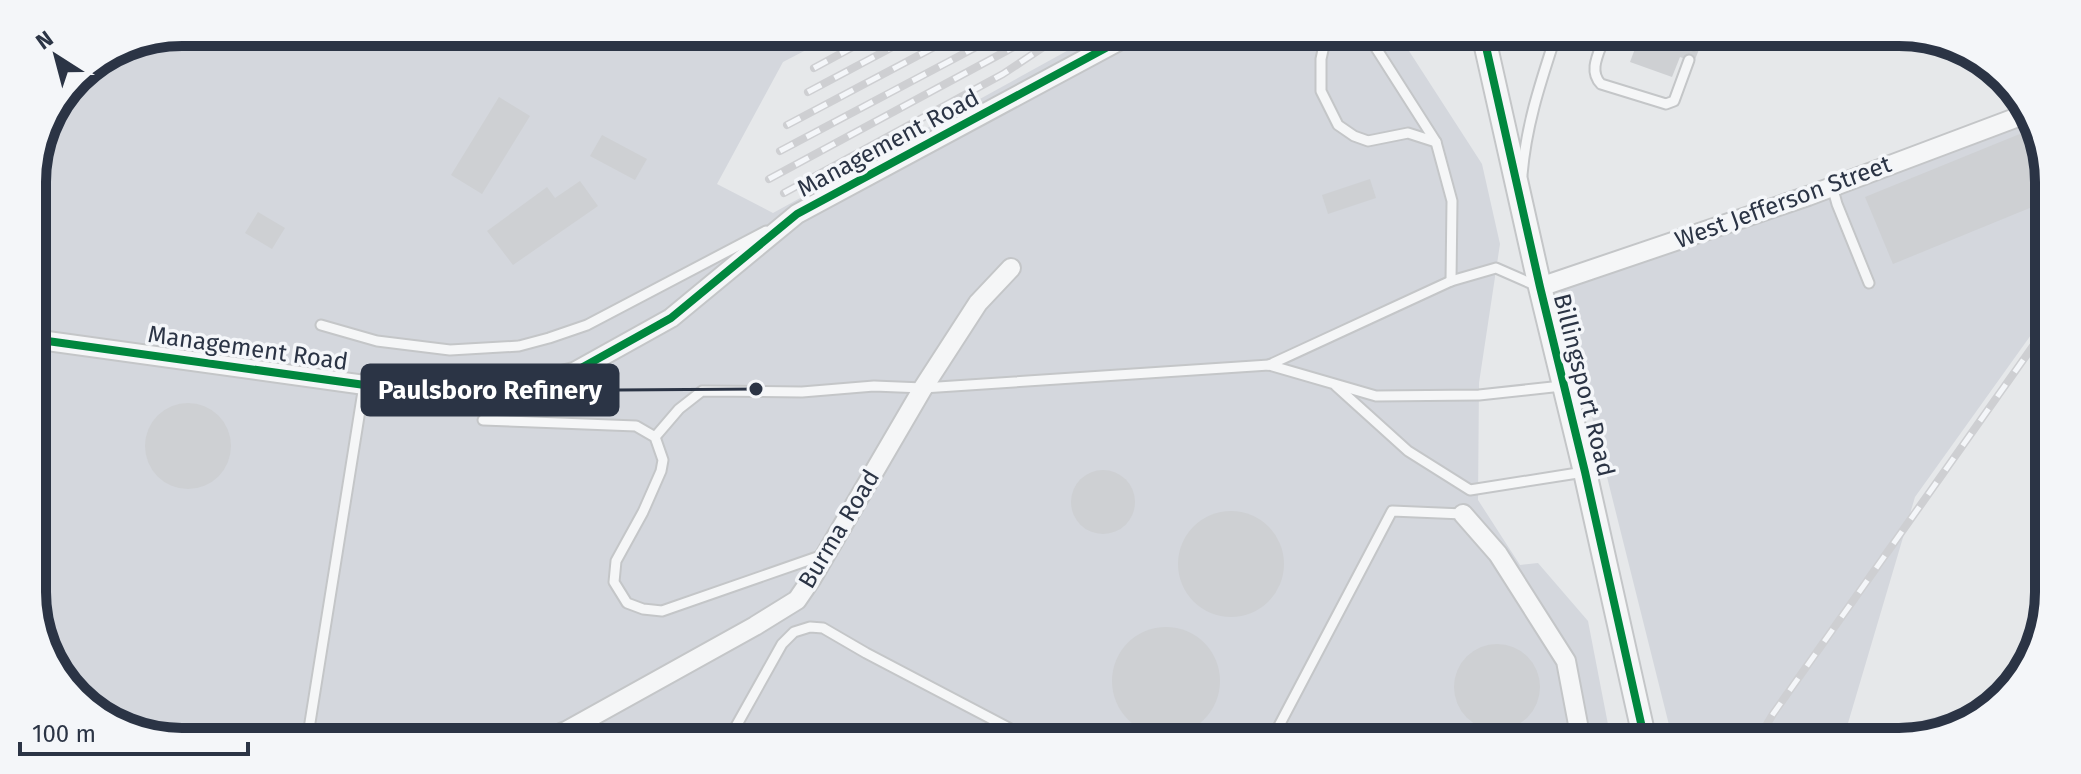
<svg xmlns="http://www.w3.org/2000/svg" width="2081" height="774" viewBox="0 0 2081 774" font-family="'Fira Sans',sans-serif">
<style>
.built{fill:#d4d7dd}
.building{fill:#ced0d3}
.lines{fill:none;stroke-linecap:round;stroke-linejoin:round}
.service-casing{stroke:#c4c6c8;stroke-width:13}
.minor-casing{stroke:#c4c6c8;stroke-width:22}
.tertiary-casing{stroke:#c4c6c8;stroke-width:26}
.service{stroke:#f5f6f7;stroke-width:9}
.minor{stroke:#f5f6f7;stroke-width:18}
.tertiary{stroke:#f5f6f7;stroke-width:22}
.rail-casing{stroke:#cecfd2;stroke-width:8}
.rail{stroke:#f4f6f9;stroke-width:5;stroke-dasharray:15;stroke-linecap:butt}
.cycleway-casing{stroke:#f4f6f9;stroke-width:13}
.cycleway{stroke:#00873e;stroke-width:8}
.labels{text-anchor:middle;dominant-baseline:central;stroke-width:7;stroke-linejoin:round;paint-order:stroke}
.street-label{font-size:24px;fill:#2b3445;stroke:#f4f6f9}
.rim{fill:none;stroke:#2b3445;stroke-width:10}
.leader{fill:none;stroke:#2b3445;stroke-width:3}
.callout-dot{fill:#2b3445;stroke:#f4f6f9;stroke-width:3}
.callout{fill:#2b3445;stroke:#2b3445;stroke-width:3}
.callout-label{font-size:26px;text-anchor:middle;font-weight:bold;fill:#fff}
</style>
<rect width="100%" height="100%" fill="#e6e8ea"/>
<g class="built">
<path d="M182,32L835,35L783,62L717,184L773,213L1094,36L1400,37L1482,164L1500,244L1479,383L1478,500L1520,565L1538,563L1588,621L1611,740L134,734L69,690L35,621L32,172L48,115L83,70Z"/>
<path d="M2023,108L2048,162L2046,314L1915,497L1843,740L1996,702L1990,711L1908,742L1673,741L1557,277L1901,155Z"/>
</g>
<g class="building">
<path d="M1639,38L1679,39L1700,47L1694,62L1680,57L1672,77L1630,62Z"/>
<path d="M499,97L530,116L482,194L451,175Z"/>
<path d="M2032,129L2048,162L2047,201L1893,264L1865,197Z"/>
<path d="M602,135L647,159L635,180L590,156Z"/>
<path d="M1370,179L1376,198L1328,214L1322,195Z"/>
<path d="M580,181L598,206L513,265L487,231L547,187L555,198Z"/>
<path d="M258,212L285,228L272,249L245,233Z"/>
<circle cx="188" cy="446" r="43"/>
<circle cx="1103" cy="502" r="32"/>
<circle cx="1231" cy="564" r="53"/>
<circle cx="1166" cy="681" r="54"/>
<circle cx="1497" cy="687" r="43"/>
</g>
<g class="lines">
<g class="service-casing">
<g id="service">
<path d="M1334,37L1325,41L1321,59V91L1338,125L1354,136L1368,141L1408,133L1436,142"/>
<path d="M1369,37L1436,142L1452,201L1451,281"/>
<path d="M1604,38C1599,53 1588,71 1601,84L1666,104L1674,101L1689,60"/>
<path d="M1694,45L1696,39"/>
<path d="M1522,175C1526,126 1540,84 1555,38"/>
<path d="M1832,186L1837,204L1869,283"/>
<path d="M321,325L377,341L450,350L519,346L549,338L587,325L766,231"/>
<path d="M1269,365L1451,281L1496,268L1537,286"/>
<path d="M1336,386L1408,451L1470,490L1584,472"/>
<path d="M483,420L636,426L655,437L663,460L661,471L643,512L616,561L614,582L627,603L643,609L662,611L823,555"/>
<path d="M655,437L679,409L702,391L802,392L874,386L923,388L1269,365L1376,396L1479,395L1562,386"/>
<path d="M308,735L364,385"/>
<path d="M730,737L782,644L794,632L810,627L823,628L866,653L1028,738"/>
<path d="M1272,739L1392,511L1463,514"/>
<path d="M1907,742L1923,736"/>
</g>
</g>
<g class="minor-casing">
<g id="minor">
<path d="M1540,287L1808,196L2026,114"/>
<path d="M33,339L372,386L505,390L574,372L671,318L797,214L1128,36"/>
<path d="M1463,514L1498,554L1566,661L1581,740"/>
<path d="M554,736L566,731L755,626L797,600L812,578L923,388L978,303L1011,268"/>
</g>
</g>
<g class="tertiary-casing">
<path id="tertiary" d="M1484,38L1540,287L1585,472L1645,741"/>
</g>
<use href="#service" class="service"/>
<use href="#minor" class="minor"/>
<use href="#tertiary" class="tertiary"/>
<g class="rail-casing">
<g id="rail">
<path d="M814,68L875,35"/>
<path d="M808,92L915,35"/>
<path d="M787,125L957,35"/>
<path d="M780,151L997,36"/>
<path d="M769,179L1034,36"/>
<path d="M784,193L1003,74L1060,36"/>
<path d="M1757,741L1773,714L2045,329"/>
</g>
</g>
<use href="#rail" class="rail"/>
<g class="cycleway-casing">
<g id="cycleway">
<path d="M1484,38L1540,287L1585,472L1645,741"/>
<path d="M33,339L372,386L505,390L574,372L671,318L797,214L1128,36"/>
</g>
</g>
<use href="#cycleway" class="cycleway"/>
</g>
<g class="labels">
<g class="street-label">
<text transform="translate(888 143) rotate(-28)">Management Road</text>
<text transform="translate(1783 202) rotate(-20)">West Jefferson Street</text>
<text transform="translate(248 348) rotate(8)">Management Road</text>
<text transform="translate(1584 385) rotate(76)">Billingsport Road</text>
<text transform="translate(839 529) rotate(-59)">Burma Road</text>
</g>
</g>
<path d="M0 0H2081V774H0ZM182 46H1899A136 136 0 0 1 2035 182V592A136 136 0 0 1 1899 728H182A136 136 0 0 1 46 592V182A136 136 0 0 1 182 46Z" fill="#f4f6f9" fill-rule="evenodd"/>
<path class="rim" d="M182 46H1899A136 136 0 0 1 2035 182V592A136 136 0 0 1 1899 728H182A136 136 0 0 1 46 592V182A136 136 0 0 1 182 46Z"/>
<path class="leader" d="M756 389L618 390"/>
<circle class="callout-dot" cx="756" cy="389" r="8"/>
<rect class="callout" x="362" y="365" width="256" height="50" rx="8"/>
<g class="callout-label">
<text x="490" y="399">Paulsboro Refinery</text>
</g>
<g transform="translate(56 56) rotate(324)" stroke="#f4f6f9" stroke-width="6" paint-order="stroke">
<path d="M0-6L14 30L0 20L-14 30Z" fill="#2b3445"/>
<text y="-12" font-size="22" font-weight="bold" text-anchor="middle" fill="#2b3445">N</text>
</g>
<path d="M20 742v12h228v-12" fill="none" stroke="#2b3445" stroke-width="4"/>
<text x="32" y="742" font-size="24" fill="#2b3445" stroke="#f4f6f9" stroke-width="6" paint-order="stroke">100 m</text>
</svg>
